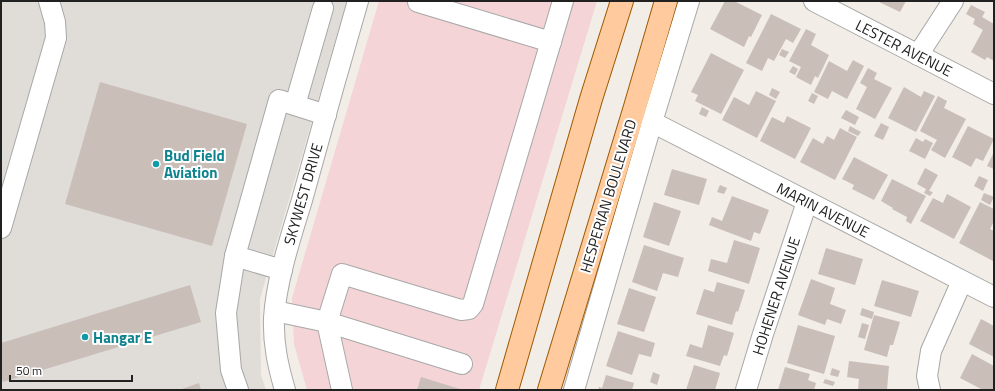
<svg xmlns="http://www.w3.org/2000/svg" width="995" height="391" viewBox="0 0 995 391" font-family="'Titillium Web',sans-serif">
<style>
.commercial{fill:#f4d4d6}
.airport{fill:#e0ddd8}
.building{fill:#cabeb9}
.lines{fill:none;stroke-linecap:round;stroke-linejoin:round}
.minor-casing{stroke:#a8a8a8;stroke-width:22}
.major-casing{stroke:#9d5900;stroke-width:24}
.minor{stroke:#fff;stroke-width:20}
.major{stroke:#ffcb9e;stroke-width:22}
.culture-dot{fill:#0f9aa8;stroke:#fff;stroke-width:1.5}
.labels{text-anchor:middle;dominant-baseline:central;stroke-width:4;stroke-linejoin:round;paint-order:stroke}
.street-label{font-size:15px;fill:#212121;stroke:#fff}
.culture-label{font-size:15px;font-weight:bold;fill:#0d838f;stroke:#fff;text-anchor:start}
</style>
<rect width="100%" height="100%" fill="#f2ede6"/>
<path class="commercial" d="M379,1H597L479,390H307L294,344L292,298Z"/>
<path class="airport" d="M1,1H347L260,299L261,375L266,390H1Z"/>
<g class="building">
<path d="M725,1H734L762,15L751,37L749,36L744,47L710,29Z"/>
<path d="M877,1H906L900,12Z"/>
<path d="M971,5L985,12L982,17L994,24V61L987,57L985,60L971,52L983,30L973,24L975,19L966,14Z"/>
<path d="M771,14L801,29L793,43L786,39L774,61L768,58L762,71L746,63Z"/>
<path d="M806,29L816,34L811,45L829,55L818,78L815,76L811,85L796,77L801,67L789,61Z"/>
<path d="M782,49L789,52L785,58L779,55Z"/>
<path d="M711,53L744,70L721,114L695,101L698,95L691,92Z"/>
<path d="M853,60L864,66L847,99L832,91L828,99L814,92L829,61L847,71Z"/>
<path d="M793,66L798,69L795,75L789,72Z"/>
<path d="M868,68L877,73L874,79L892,88L875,119L856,109L867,87L860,83Z"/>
<path d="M100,82L247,124L212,246L65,204Z"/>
<path d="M904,87L921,97L924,91L935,96L916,132L888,118Z"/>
<path d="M772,88L780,92L776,99L769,95Z"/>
<path d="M756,91L776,101L757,138L722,120L734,97L749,105Z"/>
<path d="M812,93L818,96L814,104L808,101Z"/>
<path d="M938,96L947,101L944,108L966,119L945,158L931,150L937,140L920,131Z"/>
<path d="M702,107L709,111L706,117L699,114Z"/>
<path d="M846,110L859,117L855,125L841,118Z"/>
<path d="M787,116L811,128L795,159L760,141L772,117L784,123Z"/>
<path d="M881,123L889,127L883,140L874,136Z"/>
<path d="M850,126L861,132L858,136L848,131Z"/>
<path d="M968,126L994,139L983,161L976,158L971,167L952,157Z"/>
<path d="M840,128L857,137L835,180L800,162L813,138L823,144L827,136L834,140Z"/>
<path d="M916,138L923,142L925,139L933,143L925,159L909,151Z"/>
<path d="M994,152V169L987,166Z"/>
<path d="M854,157L888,175L874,200L852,189L854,185L842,179Z"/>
<path d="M925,168L938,175L929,191L933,192L930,196L924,193L926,189L917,184Z"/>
<path d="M672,169L707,179L699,205L664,195Z"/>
<path d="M979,176L988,180L983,191L974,186Z"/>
<path d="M892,179L926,196L911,224L906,221L907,217L892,209L893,208L881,201Z"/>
<path d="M720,185L727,188L724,194L717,192Z"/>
<path d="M984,193L994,197L990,205L981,200Z"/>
<path d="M947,194L971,207L954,239L920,221L933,198L943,203Z"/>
<path d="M732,196L769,210L760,234L754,232L751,241L709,225L712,217L722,221Z"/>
<path d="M654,202L681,211L669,246L643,237Z"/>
<path d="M980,202L994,209V221L990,229L994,231L993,261L959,243Z"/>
<path d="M734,240L760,248L749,284L708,271L711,259L727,263Z"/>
<path d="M644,245L684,258L678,277L663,273L657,291L632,282Z"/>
<path d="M826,248L863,259L855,285L818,274Z"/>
<path d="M811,279L835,288L830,304L846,310L841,324L827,319L825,325L798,315Z"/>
<path d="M882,280L919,291L911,317L874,306Z"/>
<path d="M717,282L745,290L738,312L736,311L732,325L696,314L704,289L714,292Z"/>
<path d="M190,285L201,322L3,382L1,375V343Z"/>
<path d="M629,288L656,297L644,332L617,324Z"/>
<path d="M862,308L874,312L872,319L860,315Z"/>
<path d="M874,315L900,322L893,345H890L887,357L864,350Z"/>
<path d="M981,319L994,326V357L969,344Z"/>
<path d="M862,323L869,325L865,339L858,337Z"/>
<path d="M708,325L734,333L727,356L724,355L720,366L686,356L690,344L702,348Z"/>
<path d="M798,325L835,336L824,374L787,363Z"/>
<path d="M618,331L655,343L651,357L639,354L632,375L606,366Z"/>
<path d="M972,354L994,366V390H983L960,378Z"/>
<path d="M849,361L889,366L887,390H858L859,379L847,377Z"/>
<path d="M694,365L720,373L715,390H686Z"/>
<path d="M785,367L810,374L808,380L816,383L814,390H778Z"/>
<path d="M832,368L840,371L838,377L830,375Z"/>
<path d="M653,372L660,375L657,385L650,382Z"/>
<path d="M606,375L634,383L632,390H598L599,387L602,388Z"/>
<path d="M421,377L463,390H417Z"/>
<path d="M825,379L835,382L833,386L823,383Z"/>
<path d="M199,383L201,390H179Z"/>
</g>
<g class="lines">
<g class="minor-casing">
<g id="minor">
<path d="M418,1V2L551,42"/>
<path d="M814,1L994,94"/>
<path d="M918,55L953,1"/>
<path d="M295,105L323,8"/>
<path d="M652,122L994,297"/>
<path d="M1,228L56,38L55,22L49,1"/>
<path d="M235,256L279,100L326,115"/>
<path d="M275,311L327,322L342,274L461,310L469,309L473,304L563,1"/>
<path d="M238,390L231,370L226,313L235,256L282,270"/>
<path d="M285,390C278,366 273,344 274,318C276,281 291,236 302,200C320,134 339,67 358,1"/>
<path d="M342,390L327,322L462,364"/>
<path d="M574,390L652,122L689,1"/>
<path d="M746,390L763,334L807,202"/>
<path d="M930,390L927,376L931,351L962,281"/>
</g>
</g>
<g class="major-casing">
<g id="major">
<path d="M507,390L591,99L622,1"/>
<path d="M549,390L635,107L666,1"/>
</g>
</g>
<use href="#minor" class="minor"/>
<use href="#major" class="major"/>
</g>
<g class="culture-dot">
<circle cx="156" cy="164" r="4"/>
<circle cx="85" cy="337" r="4"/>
</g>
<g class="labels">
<g class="street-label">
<text transform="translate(904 48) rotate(27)">LESTER AVENUE</text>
<text transform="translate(303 194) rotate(-74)">SKYWEST DRIVE</text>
<text transform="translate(608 196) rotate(-73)">HESPERIAN BOULEVARD</text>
<text transform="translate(823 210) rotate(27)">MARIN AVENUE</text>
<text transform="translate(776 296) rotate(-72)">HOHENER AVENUE</text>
</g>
<g class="culture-label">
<text x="164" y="155">Bud Field<tspan x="164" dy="17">Aviation</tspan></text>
<text x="93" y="337">Hangar E</text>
</g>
</g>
<rect width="995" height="391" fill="none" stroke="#212121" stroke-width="4"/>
<path d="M10 375v6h122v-6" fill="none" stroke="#212121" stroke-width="2"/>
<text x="16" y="375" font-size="12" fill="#212121" stroke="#ffffff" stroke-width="3" paint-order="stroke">50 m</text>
</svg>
